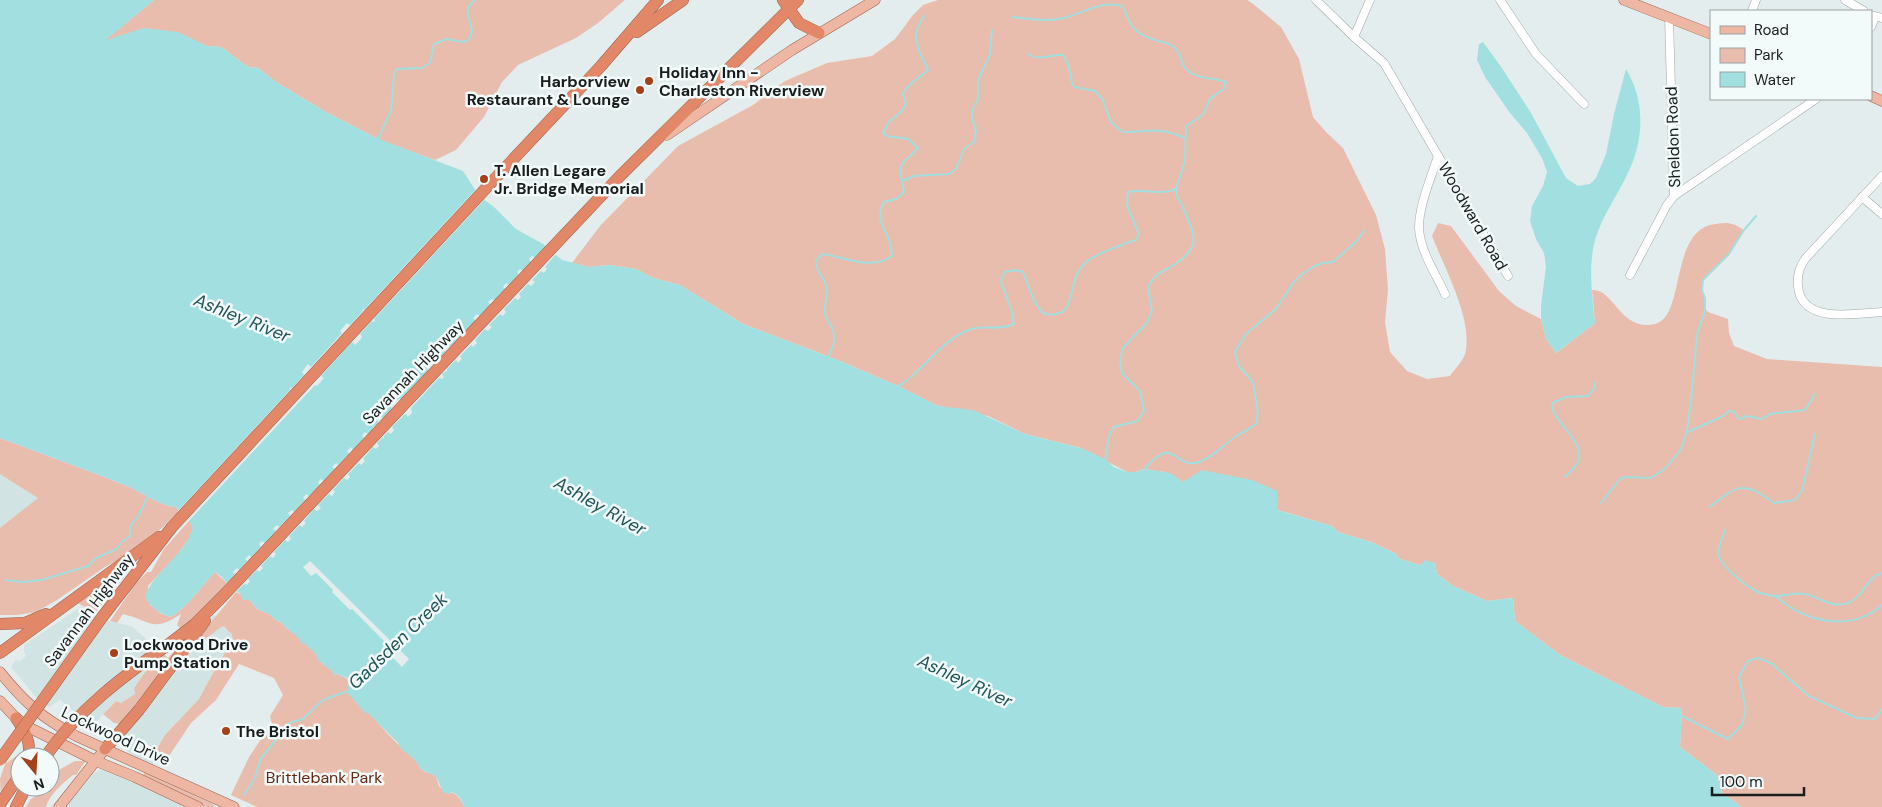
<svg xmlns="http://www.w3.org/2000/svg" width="1882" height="807" viewBox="0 0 1882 807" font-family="'DM Sans',sans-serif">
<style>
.built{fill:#d1e3e3}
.green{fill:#e9bdae}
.water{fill:#a1dfe0}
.pier{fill:#e4eded}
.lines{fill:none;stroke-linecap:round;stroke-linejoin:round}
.stream{stroke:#a1dfe0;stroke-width:2}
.minor-casing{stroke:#a0a8a8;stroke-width:9}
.major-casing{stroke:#9c624d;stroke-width:11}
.highway-casing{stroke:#9c624d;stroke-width:12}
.minor{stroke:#fff;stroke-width:8}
.major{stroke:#eeb7a4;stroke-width:10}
.highway{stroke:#e28768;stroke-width:11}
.highway-bridge-casing{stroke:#9c624d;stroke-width:12;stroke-linecap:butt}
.highway-bridge{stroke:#e28768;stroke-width:11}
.poi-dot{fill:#a64019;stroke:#f2fafa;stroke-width:2}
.labels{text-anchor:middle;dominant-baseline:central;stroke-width:5;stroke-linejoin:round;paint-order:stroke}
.poi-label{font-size:16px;font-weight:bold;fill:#191c1c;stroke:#f2fafa;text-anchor:start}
.street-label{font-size:16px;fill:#191c1c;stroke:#f2fafa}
.park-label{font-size:16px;fill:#652913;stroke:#f2fafa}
.water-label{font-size:18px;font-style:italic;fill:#205556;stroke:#f2fafa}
</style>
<rect width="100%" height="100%" fill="#e4eded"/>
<g class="built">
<path d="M0,470L38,498L0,529Z"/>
<path d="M82,606L109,621L131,626L156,647L148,668L134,688L135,694L121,703L116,701L107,709L93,727L60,700L49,707L35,696L11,667L16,659L19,662L26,656L24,652V645Z"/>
<path d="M214,614L232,635L233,642L220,660L199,699L165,735L156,749L157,757L152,765L131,755L125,748L124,735Z"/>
<path d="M105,768L191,807H66L94,773Z"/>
</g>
<g class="green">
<path d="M154,0H625L598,23L576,38L518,65L502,82L484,117L456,150L435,160L382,141L324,111L276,82L258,68L248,67L221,47L104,41Z"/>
<path d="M938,0H1247L1252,3L1281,27L1299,59L1313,117L1326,132L1343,148L1376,215L1385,249L1388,290L1385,322L1390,352L1407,371L1427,379L1450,376C1454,370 1463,361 1465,354C1474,321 1444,267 1432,236L1438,223L1451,226L1499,291L1516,306L1541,319L1546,339L1556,353L1595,323L1592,290C1614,288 1620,332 1655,324C1686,317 1669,228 1716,224C1730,222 1732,223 1744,230L1729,254L1703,280L1702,290L1705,298V308L1708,312L1728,319L1729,333L1734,346L1767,359L1882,367V807H1742L1722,793L1717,775L1680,747L1682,708L1663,707L1560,655L1515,621L1513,598L1487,601L1453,586L1437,574L1435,563L1420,565L1400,559L1395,553L1371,542L1338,532L1332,526L1183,482L1165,472L1144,469L1136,472H1127L1081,448L1025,434L988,416L938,406L898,386L840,361L743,324L680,285L653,278L636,269L610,265L589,267L572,263L600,226L678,146L753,105L785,81L827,63L872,56L895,39L913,15L923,5Z"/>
<path d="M0,438C42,454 85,469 127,486C142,492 160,506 176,507L179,511L162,528L130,553L105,567L57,600L36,612L17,615H0V528L38,498L0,474Z"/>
<path d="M189,521L192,525V534L188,540L177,555L148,586L150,605L162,614L171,617C189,605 200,588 215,572L227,583L199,613L181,629L177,625L181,614C153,633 151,621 123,614L117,623L110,621L136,583L147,572H151L164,549Z"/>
<path d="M122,574L124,577L95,613L78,603Z"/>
<path d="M236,592L242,595L243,600H250L257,609L269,614L277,621L281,622C287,631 298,633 302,643L304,642L316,654L324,665L332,670L334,675L337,674L346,678L349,682V686C369,714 388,736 413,758C417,761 419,767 422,770C426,773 432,773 436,776L439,786L445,792C458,792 459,798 465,807H257L231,795L249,757L272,723L270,716L283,695L274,678L239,664L216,700L191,723L163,765L155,760L156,757L153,755L165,735L199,699L220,660L233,642L232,635L224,626C216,629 210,637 203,641H199L202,633Z"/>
<path d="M156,647L168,658L176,649V650L137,704L120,724L114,723L103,714L116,701L121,703L135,694L134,688L148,668Z"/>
<path d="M25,750V757H20V769L1,798L0,779L5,764Z"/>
<path d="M75,761H85V762L76,775H73C62,784 50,794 46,807H26L31,799L50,787L57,771Z"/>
<path d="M145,772L213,804L215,807H206L144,778L143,775Z"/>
</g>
<g class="water">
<path d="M0,0H154L106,40L144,28L178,32L207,46L221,47L248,67L258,68L276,82L324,111L374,137L463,171L479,196L494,207L516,229L543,244L562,260L589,267L610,265L636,269L653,278L680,285L743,324L840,361L898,386L938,406L973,410L1025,434L1081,448L1105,459L1114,467L1127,472H1136L1144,469L1165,472L1172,474L1183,482L1202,470L1252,480L1277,491V510L1332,526L1338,532L1371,542L1395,553L1400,559L1420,565L1425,560L1435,563L1437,574L1453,586L1487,601L1513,598L1515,621L1560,655L1663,707L1682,708L1680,747L1717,775L1722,793L1742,807H465C460,800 462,797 452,792L449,794L443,792L436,776L422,770L413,758L401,749L398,743L369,714L364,712L347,692L349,682L347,678L337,674L334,675L332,670L326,667L322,662H319L316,654L304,643L302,644C298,634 287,631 281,622L277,621L269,614L257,609L250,600H243L240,593C229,589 226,578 215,572C200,588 189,605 171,617C159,613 151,608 145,597C153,571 192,550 192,525L176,507C160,506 142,492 127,486C85,469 42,454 0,438Z"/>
<path d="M1483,42L1502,68L1531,113L1566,178L1578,186L1590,184L1596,178L1606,154L1614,114L1626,69C1646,102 1644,141 1627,175C1617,196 1602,216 1595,240C1588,266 1592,296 1595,323L1556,353L1546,339L1541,319V305L1546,267L1544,253L1536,239L1530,221L1532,206L1543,186L1547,172L1542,158L1527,133L1510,113L1485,77L1477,60L1479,44Z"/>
</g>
<g class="pier">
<path d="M477,188L481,194L486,198L374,319L375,321L374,322L372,321L360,334L362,337L361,339L355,345L352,342L321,376L324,378L317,386L315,385L187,523L177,512L290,390V387L292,388L304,375L302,372L308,364L311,367L342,333L340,331L347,323L350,325L362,312L363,309L364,310Z"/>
<path d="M547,245L557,253L545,267L547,269L544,273L541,271L532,280L535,282L531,286L528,284L519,294L521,297L518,300L515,298L504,309L506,312L503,316L500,314L489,325L492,327L488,331L485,329L475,340L477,343L473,347L471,345L460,356L462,359L458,363L456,360L447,369V372L446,371L442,374L444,377L442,379L440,378L437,380L411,408L412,413L408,417L406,414L404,415L392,427L394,430L391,434L388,432L384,436V439L383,437L377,443L379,446L376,449L373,447L363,459L365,461L361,465L359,463L348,474L350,477L347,480L344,478L333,490L335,492L332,496L329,494L318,505L321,508L317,511L314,509L304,521L306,523L302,527L300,525L289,536L291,539L288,542L285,540L274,552L276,554L273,558L270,556L261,566L263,568L259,572L257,570L248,579L250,581L247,585L245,583L234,594L229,591L225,585L235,574L233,572L237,568L239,570L247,561L245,559L249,555L251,557L261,547L259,544L262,541L265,543L276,531L273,529L277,525L279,527L290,516L288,513L292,510L294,512L305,500L303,498L306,494L309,496L320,485L318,482L321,479L324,481L335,469L332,467L336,463L338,465L349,454L347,451L351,447L353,450L364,438L362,436L365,432L368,434L373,429V426L375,427L379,423L377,420L380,416L383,418L392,409L391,407L394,402L399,399L401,400L418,382L428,371L427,368L436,359L438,360L446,351L444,349L448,345L450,347L461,336L459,333L462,330L465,332L476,321L473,318L477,314L480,316L491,305L488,302L492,299L495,301L505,289L503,287L506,283L509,285L519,275L517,272L520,269L523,271L531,262L529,259L532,256L535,258Z"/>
<path d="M310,561L409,659L402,667L391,656L394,651L352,609L350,610L332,592L333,590L316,573L311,576L303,567Z"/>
</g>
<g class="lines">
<g class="stream">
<path d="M1013,17C1029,19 1047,22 1064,18C1085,13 1100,0 1123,6C1131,29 1135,34 1158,41C1164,42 1172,44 1176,49C1181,53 1180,61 1184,66C1193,80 1212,77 1226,82L1224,89L1210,99L1203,115L1186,126L1185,161L1176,189V195C1180,200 1182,206 1185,212C1196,237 1200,248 1174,265C1160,274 1157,271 1148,287L1152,310L1147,323L1123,348L1120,361L1122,373L1140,391L1144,411L1138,421L1114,427L1109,436L1105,461"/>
<path d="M1028,54C1040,62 1050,54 1063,55C1072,65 1068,76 1074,87L1095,91L1103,100L1111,122L1123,132C1149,132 1160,126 1185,138"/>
<path d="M378,139L391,111L394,74L397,69L422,68L430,63L434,44L447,39L463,42L469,40C470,37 472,34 472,31C471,19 461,10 475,0"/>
<path d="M902,181L914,176L949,174L956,169L964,149L974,142L976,131L972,117L973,107L978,100V81L990,54L992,30"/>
<path d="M827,359C833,349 838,337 831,326C829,322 825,317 825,312C824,303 829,294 826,285C823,275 815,271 816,260L823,254C845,257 872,271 892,256C891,250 891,244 889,240C883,224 875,219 884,202L896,199L904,192C905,183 896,173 903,163C906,158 913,155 918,148L908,139L887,136L883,133L889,122L902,111L906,104L903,94C910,81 918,80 928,70C918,48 909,38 924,16"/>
<path d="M897,388C902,383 908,381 912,376C931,360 947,336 972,329C986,325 1000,331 1014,324L1012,312L1001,281L1002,277L1005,272L1015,270L1023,272C1028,283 1033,303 1041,311C1047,317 1063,315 1067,307C1074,292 1072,277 1084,264C1092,255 1123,244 1136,240L1139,234L1127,205L1128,192C1144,188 1160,196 1176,189"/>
<path d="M1688,432L1721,417L1729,411L1735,412L1738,418L1741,419L1747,416L1762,419L1770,414L1805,410L1811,401L1814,394"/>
<path d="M1143,471C1174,433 1174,467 1195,463C1210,460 1224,444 1237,436C1243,431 1250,429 1256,424L1258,413L1253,382L1239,366L1235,352L1246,334L1276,309L1293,283L1301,275L1313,267L1322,263L1333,262L1357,241L1364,231"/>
<path d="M1565,477C1570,472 1578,466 1579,459C1583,438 1552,423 1552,403L1566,397L1588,396L1594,389L1595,382"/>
<path d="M1601,503L1620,479L1626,477L1651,478L1666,468L1681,449L1687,432L1691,401L1697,335L1705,311V298L1702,290L1703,280L1729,254L1744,230L1756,216"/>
<path d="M1710,507C1737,484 1745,481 1774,503L1795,500L1802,491L1815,434"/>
<path d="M1725,530C1723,537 1718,546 1718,553C1719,565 1748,588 1758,592C1763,594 1769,595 1774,596C1784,597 1794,592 1804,594C1821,596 1829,609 1848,603C1864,597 1867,576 1882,573"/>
<path d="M6,580L23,582L42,580L88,566L96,558L117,549L122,542L130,536V527L139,515L148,496"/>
<path d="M1776,596C1804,622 1852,633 1882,605"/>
<path d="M1682,716L1728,739L1742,725L1746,709L1739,677L1748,661L1758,658L1771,663L1809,696L1857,718L1875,719L1882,709"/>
<path d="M244,795L254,780L261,758L290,723L303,719L323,700L348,691"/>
</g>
<g class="minor-casing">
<g id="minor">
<path d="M1316,0L1354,37L1384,63L1508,276"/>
<path d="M1500,0L1536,54L1584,104"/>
<path d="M1845,0L1864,11"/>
<path d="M1752,11L1756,0"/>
<path d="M1871,15L1882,18"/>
<path d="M1871,27L1875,17"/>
<path d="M1354,37L1370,0"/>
<path d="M1438,156C1431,178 1419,205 1419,228C1420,251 1436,274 1445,294"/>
<path d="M1882,176L1805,259C1798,269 1796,279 1799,292C1807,324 1858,313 1882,312"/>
<path d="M1674,196L1816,99"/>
<path d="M1862,197L1882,214"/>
<path d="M1630,275L1667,205L1674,196L1669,17"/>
</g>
</g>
<g class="major-casing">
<g id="major">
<path d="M1624,0L1711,34"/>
<path d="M1871,96L1882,101"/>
<path d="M667,135L792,50L875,0"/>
<path d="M0,672C24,702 42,718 76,736L234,807"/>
<path d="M0,701L16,718L32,729L96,761L135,777L198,807"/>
<path d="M59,807L105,749"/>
</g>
</g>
<g class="highway-casing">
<g id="highway">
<path d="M783,0L799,23L819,33"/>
<path d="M637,32L683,0"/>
<path d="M103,616L172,527L488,186L601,66L658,0"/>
<path d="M0,624L25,623L46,614"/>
<path d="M169,644L195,624L222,597L620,176L798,0"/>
<path d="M0,653L159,537"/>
<path d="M16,718C24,730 32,742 28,757"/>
<path d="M105,749L139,710L205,621"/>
<path d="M0,804L20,775"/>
<path d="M16,807L26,787"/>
</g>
</g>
<use href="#minor" class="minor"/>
<use href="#major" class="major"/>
<use href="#highway" class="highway"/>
<g class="highway-bridge-casing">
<g id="highway-bridge">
<path d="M45,757C78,710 122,677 169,644"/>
<path d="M0,760L103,616"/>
</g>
</g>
<use href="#highway-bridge" class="highway-bridge"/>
</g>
<g class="poi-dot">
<circle cx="649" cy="81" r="5"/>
<circle cx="640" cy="90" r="5"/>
<circle cx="484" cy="179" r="5"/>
<circle cx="114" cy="653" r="5"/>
<circle cx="226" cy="731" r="5"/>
</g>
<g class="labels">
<g class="poi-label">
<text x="659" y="72">Holiday Inn -<tspan x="659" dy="18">Charleston Riverview</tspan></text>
<text x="630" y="81" text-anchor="end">Harborview<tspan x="630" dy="18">Restaurant &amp; Lounge</tspan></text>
<text x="494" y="170">T. Allen Legare<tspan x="494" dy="18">Jr. Bridge Memorial</tspan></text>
<text x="124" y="644">Lockwood Drive<tspan x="124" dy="18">Pump Station</tspan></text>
<text x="236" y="731">The Bristol</text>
</g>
<g class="street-label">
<text transform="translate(1673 137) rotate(-92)">Sheldon Road</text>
<text transform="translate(1473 216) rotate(60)">Woodward Road</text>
<text transform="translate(413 372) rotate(-46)">Savannah Highway</text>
<text transform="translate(89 610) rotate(-53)">Savannah Highway</text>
<text transform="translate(116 736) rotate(25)">Lockwood Drive</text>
</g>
<g class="park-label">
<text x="324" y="777">Brittlebank Park</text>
</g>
<g class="water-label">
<text transform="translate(242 318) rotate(22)">Ashley River</text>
<text transform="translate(600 506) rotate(29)">Ashley River</text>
<text transform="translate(398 641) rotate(-44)">Gadsden Creek</text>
<text transform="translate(965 681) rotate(25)">Ashley River</text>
</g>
</g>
<rect x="1710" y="10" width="162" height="90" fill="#f2fafa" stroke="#9ba1a1"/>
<rect x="1720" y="26" width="25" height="8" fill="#eeb7a4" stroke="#9ba1a1"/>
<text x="1754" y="35" font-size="15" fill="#191c1c">Road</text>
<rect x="1720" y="48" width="25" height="15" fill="#e9bdae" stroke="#9ba1a1"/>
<text x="1754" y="60" font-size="15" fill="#191c1c">Park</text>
<rect x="1720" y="72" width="25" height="15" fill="#a1dfe0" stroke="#9ba1a1"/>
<text x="1754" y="85" font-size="15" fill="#191c1c">Water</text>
<g transform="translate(35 772) rotate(162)"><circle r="24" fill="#f2fafa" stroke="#9ba1a1"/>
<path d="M0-4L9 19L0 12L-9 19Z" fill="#a64019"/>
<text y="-8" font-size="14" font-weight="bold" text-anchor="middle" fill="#191c1c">N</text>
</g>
<path d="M1712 787v8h92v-8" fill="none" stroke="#191c1c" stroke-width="2.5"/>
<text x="1720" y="787" font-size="15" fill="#191c1c" stroke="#f2fafa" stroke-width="4" paint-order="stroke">100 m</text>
</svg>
